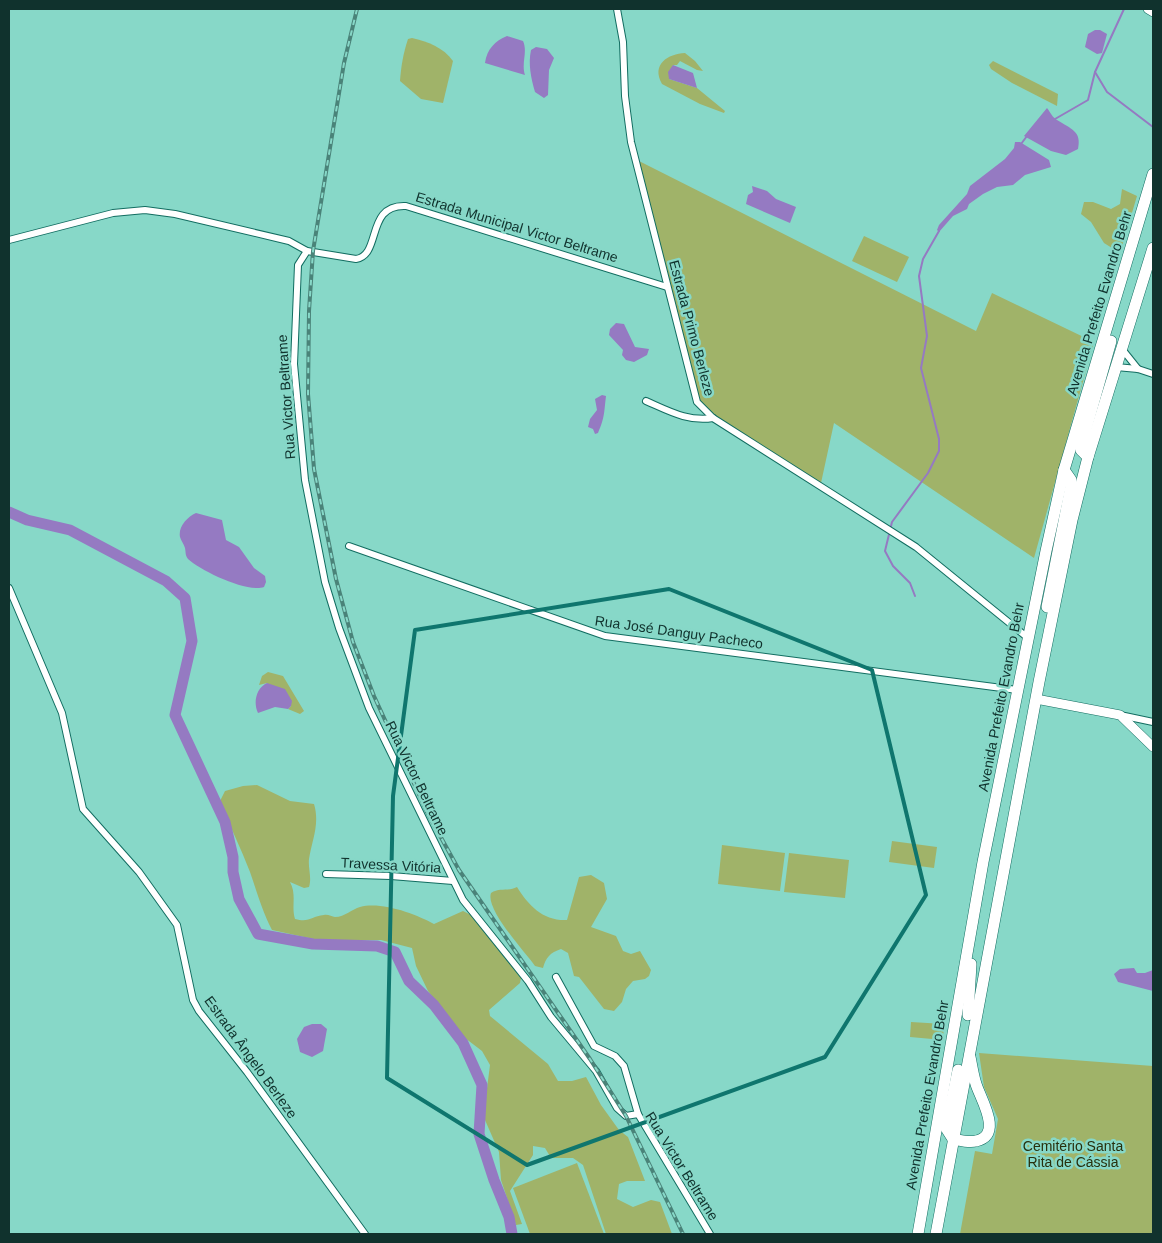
<svg xmlns="http://www.w3.org/2000/svg" width="1162" height="1243" viewBox="0 0 1162 1243" font-family="Arial,sans-serif">
<style>
.green{fill:#a0b369}
.water{fill:#957ac2}
.lines{fill:none;stroke-linecap:round;stroke-linejoin:round}
.stream{stroke:#957ac2;stroke-width:2}
.river{stroke:#957ac2;stroke-width:11}
.street-casing{stroke:#126d61;stroke-width:8}
.secondary-casing{stroke:#126d61;stroke-width:10}
.highway-casing{stroke:#126d61;stroke-width:12}
.street{stroke:#fff;stroke-width:6}
.secondary{stroke:#fff;stroke-width:9}
.highway{stroke:#fff;stroke-width:11}
.rail-casing{stroke:#4a8379;stroke-width:4}
.rail{stroke:#87d8c8;stroke-width:2;stroke-dasharray:5.5;stroke-linecap:butt}
.marked{fill:none;stroke:#0f766e;stroke-width:4;stroke-linejoin:round}
.labels{text-anchor:middle;dominant-baseline:central;stroke-width:5;stroke-linejoin:round;paint-order:stroke}
.street-label{font-size:14px;fill:#10322d;stroke:#87d8c8}
.park-label{font-size:14px;fill:#28300d;stroke:#87d8c8}
</style>
<rect width="100%" height="100%" fill="#87d8c8"/>
<g class="green">
<path d="M412,38C428,42 443,47 453,61L443,103L421,99L400,81C401,67 403,54 408,39Z"/>
<path d="M685,53L695,61L703,71L697,70L680,61L677,65H673L669,79L697,88L725,111L724,113L700,104L662,84C651,64 668,54 685,53Z"/>
<path d="M993,61L1058,94L1057,106L1012,83L991,69L989,65Z"/>
<path d="M639,161L976,331L992,293L1094,342L1034,558L834,423L821,483L710,412L700,402Z"/>
<path d="M1122,189L1137,196L1120,253L1104,243L1091,222L1081,214L1084,202H1093L1111,209L1120,204Z"/>
<path d="M864,236L909,257L897,282L852,261Z"/>
<path d="M268,672L283,676L304,711L300,714L288,709L291,706L267,683L259,685L262,676Z"/>
<path d="M257,785L290,801L314,804C320,824 312,840 309,859C308,869 312,877 309,887L304,888L290,882C297,895 291,906 295,919C310,923 311,916 324,915C328,914 332,917 335,917C345,917 352,909 360,907C381,901 416,914 434,924L463,911L471,915L521,978L520,983L489,1010L490,1016L548,1064L558,1081H572L586,1077L601,1105L619,1130L628,1137L645,1181H627L619,1184L617,1199L633,1207L651,1200L660,1202L672,1234H606L583,1165L573,1158H551L545,1148L533,1146V1155L510,1191L522,1224L516,1225L501,1180L499,1152L485,1120V1104L490,1065L482,1051L465,1038L428,991L416,966L412,948L381,940H318L272,930C262,911 257,892 250,872C241,848 229,825 220,801L225,791L243,786Z"/>
<path d="M892,841L937,847L934,868L889,862Z"/>
<path d="M722,845L785,853L780,891L718,884Z"/>
<path d="M789,853L849,860L845,898L784,892Z"/>
<path d="M591,875L604,883L607,899L591,927L616,936L623,951L631,954L640,951L651,970L649,976L645,979L633,981L626,989L622,1002L614,1011L604,1009L579,977L574,976L568,953L561,949C550,953 546,957 543,968L535,966C525,952 485,909 491,893C500,887 508,892 517,887C529,906 543,921 567,920L579,877Z"/>
<path d="M911,1022L944,1024L943,1040L910,1037Z"/>
<path d="M979,1053L1153,1066V1234H960L975,1151L992,1154L998,1119L984,1087Z"/>
<path d="M577,1163L604,1234H530L513,1188Z"/>
</g>
<g class="water">
<path d="M1095,30H1100L1107,34L1102,53L1097,54L1085,47L1088,34Z"/>
<path d="M507,36L523,41C528,52 521,63 525,75L485,63C487,49 495,41 507,36Z"/>
<path d="M536,47L547,49L554,58L549,70L548,95L544,98L535,92C531,78 528,64 531,50Z"/>
<path d="M673,65L693,73L697,88L669,79L668,72Z"/>
<path d="M1047,108C1050,112 1053,118 1057,120C1071,129 1082,131 1078,149L1066,155L1051,151L1024,136Z"/>
<path d="M1015,142H1020L1049,160L1051,167L1025,175L1013,185L997,187L983,194L969,204L967,209L953,216L939,232L937,230L939,225L967,194L970,186L1005,159L1014,148Z"/>
<path d="M752,186L767,191L776,199L796,207L790,223L746,204L748,195L753,192Z"/>
<path d="M616,323L624,324L635,347L649,349L647,355L634,362L626,360L622,355L623,350L609,335L610,329Z"/>
<path d="M602,395L606,396C604,412 605,417 598,433L595,434L593,429L588,427L590,419L597,410L595,399Z"/>
<path d="M196,513L222,520L226,540L239,547L254,568L265,576L266,582L264,587C247,593 201,571 188,559C185,555 186,553 185,548C184,544 181,541 180,537C178,527 187,517 196,513Z"/>
<path d="M267,683L285,689L292,701L291,706L288,709L275,707L258,713C253,703 256,688 267,683Z"/>
<path d="M1134,968L1137,973H1145L1153,970V991L1118,982L1114,974L1120,969Z"/>
<path d="M312,1024H321L327,1029L323,1051L312,1057L300,1052L297,1039L304,1027Z"/>
</g>
<g class="lines">
<g class="stream">
<path d="M1124,9L1095,72L1107,92L1153,127"/>
<path d="M1055,119L1088,100L1095,72"/>
<path d="M1021,144L1027,136"/>
<path d="M915,596L910,583L893,566L885,551L892,522L928,473L939,451V439L921,368L927,336L919,276L923,259L939,231"/>
</g>
<path class="river" d="M9,512L27,520L70,530L166,581L185,598L192,641L175,715L225,822L233,857V872L239,899L258,934L313,944L377,946L395,952L409,981L434,1005L463,1043L482,1085L479,1134L494,1180L509,1217L512,1234"/>
<g class="street-casing">
<g id="street">
<path d="M617,9L623,42L625,96L631,142L697,402L713,418L916,547L1028,638"/>
<path d="M9,240L113,213L145,210L175,214L289,241L307,251L356,259C382,255 365,204 406,206L667,287"/>
<path d="M307,251L298,265L294,364L305,480L325,582L339,628L369,708L463,900L528,981L551,1017L596,1071L617,1108L626,1116L638,1114"/>
<path d="M1122,349L1138,369"/>
<path d="M1116,367L1138,369L1153,374"/>
<path d="M646,401C669,411 688,422 713,418"/>
<path d="M349,546L605,636L1017,690"/>
<path d="M9,588L62,713L83,809L139,872L177,925L193,1000L199,1011L247,1072L365,1234"/>
<path d="M1120,715L1153,722"/>
<path d="M326,874L391,876L453,881"/>
<path d="M556,977L594,1046L615,1056L624,1066L638,1114L710,1234"/>
</g>
</g>
<g class="secondary-casing">
<g id="secondary">
<path d="M1148,9L1153,12"/>
<path d="M1036,699L1120,715L1153,747"/>
</g>
</g>
<g class="highway-casing">
<g id="highway">
<path d="M1088,457L1081,450L1082,443L1111,341"/>
<path d="M1047,607L1071,486V480L1064,470"/>
<path d="M968,1015L971,964"/>
<path d="M958,1070L946,1128L953,1139C959,1140 969,1143 976,1141C1004,1135 980,1098 976,1084C973,1075 972,1066 970,1057"/>
<path d="M918,1234L983,862L1046,551L1064,470L1153,174"/>
<path d="M936,1234L1039,682L1072,520L1088,457L1153,248"/>
</g>
</g>
<use href="#street" class="street"/>
<use href="#secondary" class="secondary"/>
<use href="#highway" class="highway"/>
<g class="rail-casing">
<path id="rail" d="M357,9L344,63L313,251L309,311L308,394L314,469L336,579L353,642L374,696L428,814L459,870L590,1059L626,1116L683,1234"/>
</g>
<use href="#rail" class="rail"/>
</g>
<path class="marked" d="M669,589L872,670L926,895L825,1057L527,1165L387,1078L393,796L415,630Z"/>
<g class="labels">
<g class="street-label">
<text transform="translate(517 227) rotate(17)">Estrada Municipal Victor Beltrame</text>
<text transform="translate(1099 303) rotate(-73)">Avenida Prefeito Evandro Behr</text>
<text transform="translate(692 328) rotate(75)">Estrada Primo Berleze</text>
<text transform="translate(286 397) rotate(-94)">Rua Victor Beltrame</text>
<text transform="translate(679 632) rotate(8)">Rua José Danguy Pacheco</text>
<text transform="translate(1001 697) rotate(-79)">Avenida Prefeito Evandro Behr</text>
<text transform="translate(417 778) rotate(64)">Rua Victor Beltrame</text>
<text transform="translate(391 865) rotate(3)">Travessa Vitória</text>
<text transform="translate(251 1057) rotate(54)">Estrada Ângelo Berleze</text>
<text transform="translate(927 1095) rotate(-80)">Avenida Prefeito Evandro Behr</text>
<text transform="translate(682 1166) rotate(58)">Rua Victor Beltrame</text>
</g>
<g class="park-label">
<text x="1073" y="1146">Cemitério Santa<tspan x="1073" dy="16">Rita de Cássia</tspan></text>
</g>
</g>
<rect width="1162" height="1243" fill="none" stroke="#10322d" stroke-width="20"/>
</svg>
